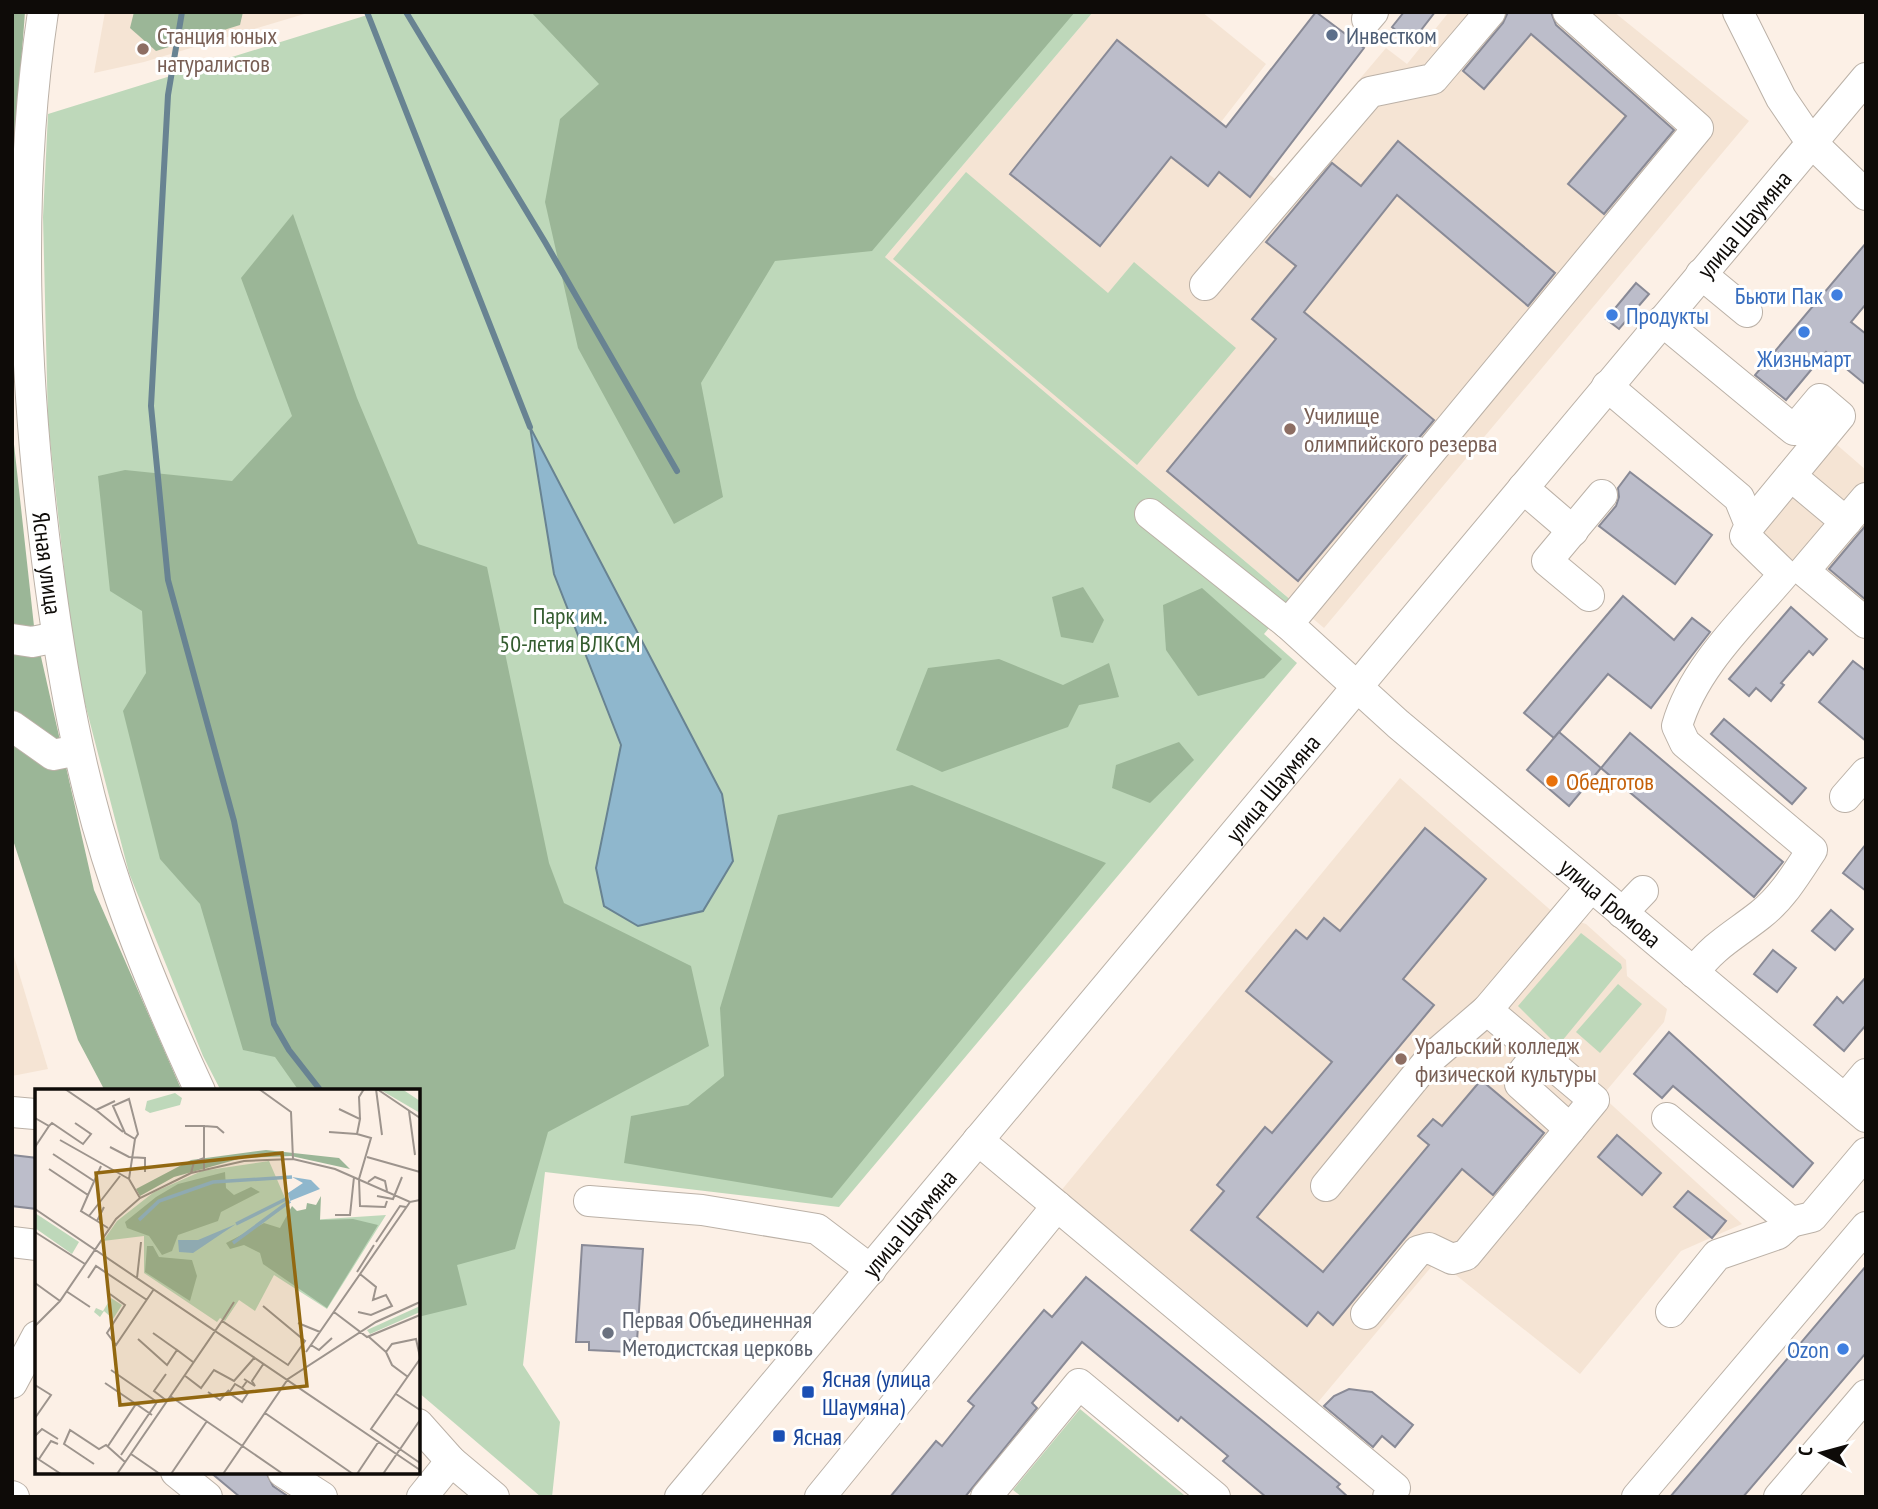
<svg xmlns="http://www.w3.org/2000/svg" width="1878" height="1509" viewBox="0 0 1878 1509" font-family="'PT Sans Narrow',sans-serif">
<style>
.built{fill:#f5e4d4}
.green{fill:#bed8ba}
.forest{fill:#9bb697}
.water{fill:#8fb7cd;stroke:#688392;stroke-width:2}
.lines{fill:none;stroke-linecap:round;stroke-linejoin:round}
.stream{stroke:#688392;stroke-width:6}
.building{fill:#bcbdca;stroke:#898a96;stroke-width:2}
.minor-casing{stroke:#bbb1a7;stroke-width:32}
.minor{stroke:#fff;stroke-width:30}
.service-dot{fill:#5c6f8a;stroke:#fff;stroke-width:2.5}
.education-dot{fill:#8d6e63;stroke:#fff;stroke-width:2.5}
.shop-dot{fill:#3f7fe0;stroke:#fff;stroke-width:2.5}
.food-dot{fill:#e8710a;stroke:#fff;stroke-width:2.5}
.worship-dot{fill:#6b7280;stroke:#fff;stroke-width:2.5}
.transit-dot{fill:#1a4fb4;stroke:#fff;stroke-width:2.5}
.labels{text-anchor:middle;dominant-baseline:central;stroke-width:6;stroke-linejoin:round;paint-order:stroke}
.education-label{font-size:24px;fill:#785e54;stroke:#fff;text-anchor:start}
.service-label{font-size:24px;fill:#4e5e75;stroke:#fff;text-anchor:start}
.street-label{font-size:24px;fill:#0e0b08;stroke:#fff}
.shop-label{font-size:24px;fill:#366cbe;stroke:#fff;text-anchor:end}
.park-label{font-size:24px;fill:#345c2f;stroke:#fff}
.food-label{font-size:24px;fill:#c56008;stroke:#fff;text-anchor:start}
.worship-label{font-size:24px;fill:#5b616d;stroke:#fff;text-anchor:start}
.transit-label{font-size:24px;fill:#164399;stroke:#fff;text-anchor:start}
.inset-river{fill:none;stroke:#8fb7cd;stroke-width:3.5}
.inset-road{fill:none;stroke:#9d948d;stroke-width:2}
.view{fill:#926811;fill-opacity:0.15;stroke:#926811;stroke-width:3.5}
.inset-edge{fill:none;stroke:#0e0b08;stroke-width:3.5}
</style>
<rect width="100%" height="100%" fill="#fcf0e6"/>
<g class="built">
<path d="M105,12H311L144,62L94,73Z"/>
<path d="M1093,12H1202L1266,64L1214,131L1275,179L1386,48L1407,64L1449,12H1614L1749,121L1324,628L885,257Z"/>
<path d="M1836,444L1866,470V632L1756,539Z"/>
<path d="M1400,778L1555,914L1586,924L1626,960L1627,976L1667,1009L1664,1022L1602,1096L1742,1224L1681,1251L1580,1374L1437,1260L1314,1407L1060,1192Z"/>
<path d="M12,950L48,1069L12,1076Z"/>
</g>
<g class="green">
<path d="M377,12H1093L885,257L1292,601L1264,634L1297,663L839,1207L545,1172L523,1365L560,1422L552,1497H541L418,1392V1091H221L203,1056L129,873L74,661L48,422L43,217L48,114Z"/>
<path d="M966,172L1108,293L1134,262L1236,348L1137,465L893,259Z"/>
<path d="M1581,933L1621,964L1622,968L1562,1041L1554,1042L1518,1006Z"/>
<path d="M1618,984L1642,1004L1600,1053L1576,1032Z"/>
<path d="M1080,1409L1184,1495L1183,1497H1022L1013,1490Z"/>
</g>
<g class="forest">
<path d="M12,12H25L12,184Z"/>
<path d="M134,12H243L240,25L156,51L130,28Z"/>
<path d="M531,12H1075L872,251L775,261L701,383L723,497L674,524L578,348L545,202L560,119L599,84Z"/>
<path d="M293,214L357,398L418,544L487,567L549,863L564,903L691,966L709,1046L548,1132L515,1249L457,1265L467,1305L418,1317V1091H299L275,1057L243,1050L200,904L160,859L123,711L146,673L142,611L110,591L98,476L125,470L232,481L292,416L241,278Z"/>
<path d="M12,426L34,626L94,890L182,1091H105L78,1040L12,837Z"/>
<path d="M1083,587L1104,620L1093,643L1061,637L1052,597Z"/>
<path d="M1202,588L1282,659L1264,678L1198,696L1166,650L1163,605Z"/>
<path d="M999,659L1063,685L1109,663L1119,697L1079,705L1068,727L942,772L896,750L928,668Z"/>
<path d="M1179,742L1194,760L1150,803L1112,788L1116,765Z"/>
<path d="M912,785L1106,863L832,1198L624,1163L631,1116L688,1105L724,1076L720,1008L778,815Z"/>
</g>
<path class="water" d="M530,427L722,794L733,861L703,911L638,926L604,906L596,868L621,745L554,574Z"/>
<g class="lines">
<g class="stream">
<path d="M182,12L168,95L151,406L168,580L234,821L274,1024L289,1050L321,1091"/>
<path d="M367,12L530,427"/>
<path d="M406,12L545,242L677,471"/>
</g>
</g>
<g class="building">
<path d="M1316,12L1364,48L1250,197L1219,172L1208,186L1171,157L1100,246L1010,174L1117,40L1226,127Z"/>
<path d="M1404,12H1435L1411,43L1392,27Z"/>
<path d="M1508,12H1551L1556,25L1674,130L1604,214L1568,184L1626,116L1531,34L1484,89L1463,71L1503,23Z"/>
<path d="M1398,141L1555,273L1528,306L1397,195L1304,312L1434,420L1298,581L1167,471L1276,339L1252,319L1296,266L1266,242L1332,163L1361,186Z"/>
<path d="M1866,243V304L1851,322L1866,334V385L1826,352L1786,400L1755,375Z"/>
<path d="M1636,283L1649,294L1619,329L1606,319Z"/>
<path d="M1630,472L1712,535L1675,584L1599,526L1616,506L1619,497L1618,488Z"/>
<path d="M1866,525V600L1829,569Z"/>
<path d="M1623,596L1674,640L1692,618L1710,632L1651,708L1608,674L1554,738L1524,713Z"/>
<path d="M1791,607L1827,639L1813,655L1809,651L1781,683L1784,685L1771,701L1756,688L1749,696L1729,679Z"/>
<path d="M1853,661L1866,671V741L1819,702Z"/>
<path d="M1724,719L1806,788L1792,804L1711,734Z"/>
<path d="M1559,732L1601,768L1569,806L1527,770Z"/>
<path d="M1630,733L1783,862L1754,897L1601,768Z"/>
<path d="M1425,828L1486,879L1403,979L1434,1005L1257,1217L1323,1272L1429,1145L1418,1136L1433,1119L1442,1126L1481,1080L1544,1133L1493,1195L1462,1169L1333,1325L1318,1312L1307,1326L1191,1230L1224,1191L1217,1185L1265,1127L1272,1133L1332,1062L1246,991L1296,930L1307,939L1324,918L1340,931Z"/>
<path d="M1866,844V891L1843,873Z"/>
<path d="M1831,910L1853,929L1835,950L1812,931Z"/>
<path d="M1773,950L1796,968L1777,992L1754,974Z"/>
<path d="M1866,977V1025L1844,1051L1814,1025L1837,997L1843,1003Z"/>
<path d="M1669,1032L1813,1163L1793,1187L1673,1086L1662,1098L1634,1074Z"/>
<path d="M1617,1135L1661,1173L1642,1195L1598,1157Z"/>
<path d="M12,1155L37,1158V1209L12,1206Z"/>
<path d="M1688,1191L1726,1221L1712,1238L1674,1207Z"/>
<path d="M582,1245L643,1249L637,1341L630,1340L629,1352L589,1350V1342H576Z"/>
<path d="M1866,1266V1353L1743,1497H1670Z"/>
<path d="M1086,1277L1340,1484L1337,1487L1348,1497H1266L1223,1461L1228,1456L1181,1417L1178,1421L1082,1342L1032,1403L1037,1408L965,1497H890L936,1441L942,1446L974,1406L968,1401L1044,1310L1052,1317Z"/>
<path d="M1349,1389L1372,1392L1413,1425L1395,1447L1382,1436L1373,1447L1324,1406L1334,1396Z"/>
<path d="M210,1472H266L273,1486L289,1497H240Z"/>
</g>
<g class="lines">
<g class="minor-casing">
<g id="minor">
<path id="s1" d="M43,12C16,193 24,379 47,560C61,670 80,780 116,885C139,955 169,1024 200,1091"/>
<path id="s2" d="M1568,12L1698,128L1288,624L1398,724L1866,1117"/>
<path d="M1738,12L1781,98L1811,142L1866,195"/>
<path d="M1367,19L1373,12"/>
<path d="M1701,274L1747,312"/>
<path d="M1205,285L1370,92L1433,79L1490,12"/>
<path d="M1662,321L1794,430L1820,399L1840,416L1750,525"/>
<path d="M1607,386L1739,498L1750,525L1745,536L1784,574C1746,619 1693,668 1677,726L1685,743L1812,850C1797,873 1782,898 1760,915C1736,934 1711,947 1694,973"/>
<path d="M1791,476L1846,522"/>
<path d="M1523,488L1573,531"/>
<path d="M1866,498L1804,571L1866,623"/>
<path d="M1150,514L1288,624"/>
<path d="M1589,596L1547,561L1602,495"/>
<path d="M12,639L32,642L57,637"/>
<path d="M12,726L53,755L78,750"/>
<path d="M1845,797L1866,773"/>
<path d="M1622,913L1643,891"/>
<path d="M1538,1053L1521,1075L1520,1084L1570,1129"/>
<path d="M1845,1099L1866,1074"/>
<path d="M12,1112L35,1114"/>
<path d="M1667,1118L1791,1222L1812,1217L1866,1153"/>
<path d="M978,1140L1395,1488L1388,1497"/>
<path d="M1326,1186L1430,1059L1487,1010"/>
<path d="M589,1201L702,1210L817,1229L871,1270"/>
<path d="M12,1242L37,1245"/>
<path d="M1671,1312L1717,1255L1778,1234L1791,1222"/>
<path d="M1366,1314L1418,1251L1429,1248L1452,1259L1466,1255L1594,1100L1487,1010L1590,888"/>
<path d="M12,1383L37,1336"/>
<path d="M418,1424L451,1461L494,1497"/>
<path d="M176,1472L207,1497"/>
<path d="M283,1472L322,1497"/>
<path d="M12,1496L14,1497"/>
<path d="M422,1497L451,1461"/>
<path id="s3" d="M680,1497L1866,78"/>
<path d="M820,1497L1057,1206"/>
<path d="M986,1497L1079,1384L1215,1497"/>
<path d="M1637,1497L1866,1227"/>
<path d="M1779,1497L1866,1395"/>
</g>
</g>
<use href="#minor" class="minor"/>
</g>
<circle class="service-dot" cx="1332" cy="35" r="7"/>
<g class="education-dot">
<circle cx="143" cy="49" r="7"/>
<circle cx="1290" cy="429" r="7"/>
<circle cx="1401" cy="1059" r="7"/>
</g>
<g class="shop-dot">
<circle cx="1837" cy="295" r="7"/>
<circle cx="1612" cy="315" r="7"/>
<circle cx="1804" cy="332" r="7"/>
<circle cx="1843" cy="1349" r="7"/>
</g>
<circle class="food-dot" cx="1552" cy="781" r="7"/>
<circle class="worship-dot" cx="608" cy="1333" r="7"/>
<g class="transit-dot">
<rect x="801" y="1385" width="14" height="14" rx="3.5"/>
<rect x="772" y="1429" width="14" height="14" rx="3.5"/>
</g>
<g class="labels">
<g class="education-label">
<text x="157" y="35">Станция юных<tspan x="157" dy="28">натуралистов</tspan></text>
<text x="1304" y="415">Училище<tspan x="1304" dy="28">олимпийского резерва</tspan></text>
<text x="1415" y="1045">Уральский колледж<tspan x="1415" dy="28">физической культуры</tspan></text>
</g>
<g class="service-label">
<text x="1346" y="35">Инвестком</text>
</g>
<g class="street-label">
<text stroke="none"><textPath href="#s3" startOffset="1659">улица Шаумяна</textPath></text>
<text stroke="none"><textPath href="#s1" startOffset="553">Ясная улица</textPath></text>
<text stroke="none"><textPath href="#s3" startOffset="924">улица Шаумяна</textPath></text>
<text stroke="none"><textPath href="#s2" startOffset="1244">улица Громова</textPath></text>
<text stroke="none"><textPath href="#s3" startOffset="357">улица Шаумяна</textPath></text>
</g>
<g class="shop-label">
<text x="1823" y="295">Бьюти Пак</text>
<text x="1626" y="315" text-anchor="start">Продукты</text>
<text x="1804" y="358" text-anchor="middle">Жизньмарт</text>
<text x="1829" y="1349">Ozon</text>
</g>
<g class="park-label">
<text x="570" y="615">Парк им.<tspan x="570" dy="28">50-летия ВЛКСМ</tspan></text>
</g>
<g class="food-label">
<text x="1566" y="781">Обедготов</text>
</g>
<g class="worship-label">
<text x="622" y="1319">Первая Объединенная<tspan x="622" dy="28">Методистская церковь</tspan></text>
</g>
<g class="transit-label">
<text x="822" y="1378">Ясная (улица<tspan x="822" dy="28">Шаумяна)</tspan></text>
<text x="793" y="1436">Ясная</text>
</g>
</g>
<g transform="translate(35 1089)">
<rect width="385" height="385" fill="#fcf0e6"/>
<path d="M344,0H367L385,12V24ZM140,4L147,9L145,16L115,24L110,21L112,12ZM234,72L260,132L351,126L292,220L239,186L220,222L204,211L190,232L185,229L182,233L109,184V147L68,152L82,132L119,103L167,82ZM0,124L44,153L37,165L0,139ZM76,209L87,216L78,230L69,222L65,228L59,223L61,219L68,222ZM385,217V223L335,245L332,241Z" fill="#bed8ba"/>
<path d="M231,61L304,69L315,80L256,67L207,69L139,88L105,107L101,100L156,71ZM190,83L191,99L199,106L216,98L225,103L186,123L183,132L143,146L137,162L127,166L114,147L92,139L90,133L121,108L143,95ZM286,107L285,131L318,130L343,136L292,219L228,175L225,164L209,156L195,160L191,154L229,134L245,139L257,117L262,122L271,120L272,114L281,116ZM112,157H118L124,168L157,171L162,187L155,212L110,183Z" fill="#9bb697"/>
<path d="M257,88L276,91L285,100L255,112L253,104L268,94ZM201,135L158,164L144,163L143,151H163Z" fill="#8fb7cd"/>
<path class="inset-river" d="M104,131L124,112L178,93L257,88M201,135L253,109M198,154L255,112"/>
<path class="inset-road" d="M30,0L61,21L80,12M224,0L256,23L258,70M341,0L347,46M342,0L385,29M94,10L103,45L100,50L90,44L78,17ZM304,20L325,30L322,45L336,49L324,90L325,117L350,118L352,112M61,21L88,43M374,22L380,66M0,29L14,37L17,34L48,55L56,45L40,34M325,30L324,8L329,0M150,37H169V80M169,37L182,38L189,44M294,43L322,45M100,50L94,90L105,109M25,51L94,90M0,58L14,37M75,58L94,68L110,69V83M18,65L59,92M332,68L385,83M14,80L53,106L66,77M156,84L159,73L169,69M333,93L340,88L350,92L352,102M53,106L46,122L62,132M342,107L358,110L367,88M69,118L62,132L73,139M0,120L385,381M300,126H315L319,88M54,127L85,87M0,143L50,175M341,153L365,117L371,118M322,183L339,156M53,189L61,177L112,211M102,189L106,153M0,194L25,212M31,202L55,218M75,205L90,216L72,244L81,256L119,200M299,223L332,248L385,226M323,223L336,226L357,217L351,206L338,211L341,198L325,185M187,232L199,213M263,234L285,243M0,237L25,212L81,130L105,109L156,84L209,72L258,70L300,80L375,113L385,111M118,244L142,261M334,248L351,263L357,255L381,250L385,268M103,250L132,276L142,261L158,273M276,256L284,261L297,249M271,263L375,113M351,263L357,276L373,288M385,270L336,340L385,374M76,281L122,313L86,366M131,285L119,302L132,312M149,286L166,299L179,281L199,292L220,268M209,290L220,297L217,292L229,274M70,294L101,315M0,296L16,306L0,329M207,299L213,304L207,313L194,304L200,295L207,299L212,292M173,303L185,311L194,301M361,305L385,321M135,307L248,385M230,324L318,385M0,347L7,340L23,350M73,357L101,315L117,326M96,365L125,385M0,368L26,385M4,370L16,352L23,355M59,375L29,355L35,341L64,360L71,356L90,373M82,385L187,232L253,276L270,252L228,217M136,385L172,332M188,385L253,290L341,233L385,213M322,385L344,352M348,385L385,331"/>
<path class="view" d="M247,64L272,297L85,316L61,84Z"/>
<rect width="385" height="385" class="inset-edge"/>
</g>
<rect width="1878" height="1509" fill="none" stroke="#0e0b08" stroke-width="28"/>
<g transform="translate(1822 1453) rotate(276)" stroke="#ffffff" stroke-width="5" paint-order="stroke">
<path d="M0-5L12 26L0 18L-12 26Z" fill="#0e0b08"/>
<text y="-10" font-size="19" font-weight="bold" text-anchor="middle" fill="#0e0b08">С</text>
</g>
</svg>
